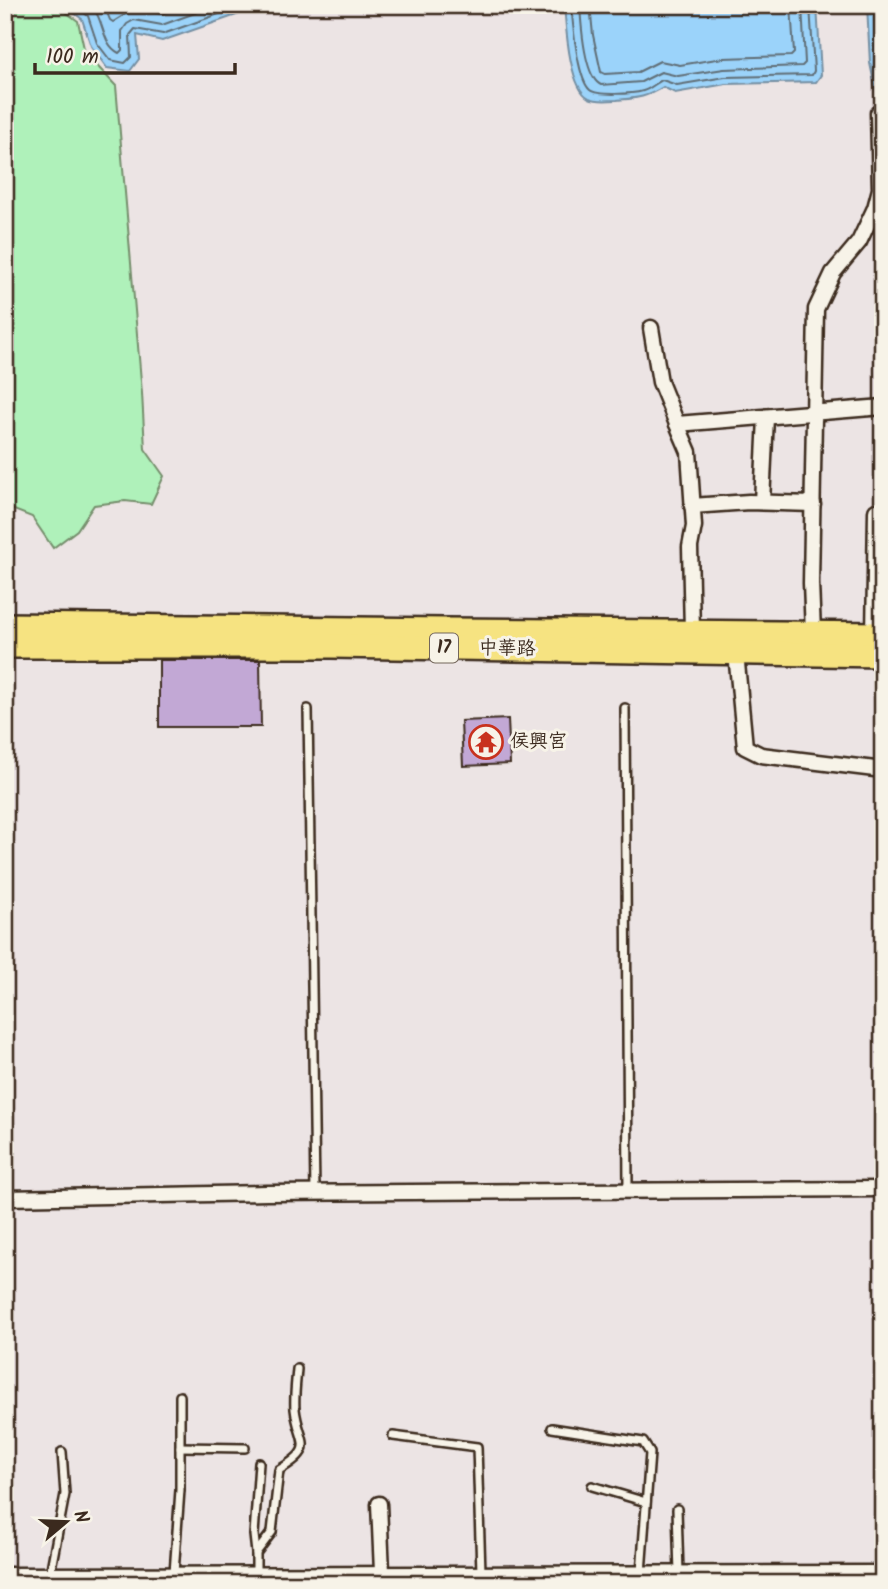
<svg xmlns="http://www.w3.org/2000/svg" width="888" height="1589" viewBox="0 0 888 1589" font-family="Kalam,'LXGW WenKai TC',sans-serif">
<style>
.green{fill:#aff1ba;stroke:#758e6c;stroke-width:2}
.water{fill:#9bd3fa;stroke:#758fa2;stroke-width:2}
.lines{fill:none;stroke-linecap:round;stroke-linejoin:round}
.shore{stroke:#616e76;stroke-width:2}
.building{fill:#c2a8d5;stroke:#3b2a1e;stroke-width:2}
.service-casing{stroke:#3b2a1e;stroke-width:12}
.minor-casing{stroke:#3b2a1e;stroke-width:19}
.primary-casing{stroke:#3b2a1e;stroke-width:28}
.service{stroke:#f7f3e8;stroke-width:7}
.minor{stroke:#f7f3e8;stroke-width:14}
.primary{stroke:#f6e381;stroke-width:23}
.labels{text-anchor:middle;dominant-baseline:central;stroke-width:6;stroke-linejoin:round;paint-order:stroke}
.shield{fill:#f7f3e8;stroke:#73665b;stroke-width:2}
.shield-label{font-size:18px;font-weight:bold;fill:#3b2a1e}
.street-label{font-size:19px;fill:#3b2a1e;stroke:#f7f3e8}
.poi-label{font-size:19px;fill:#3b2a1e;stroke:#f7f3e8;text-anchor:start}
</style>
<rect width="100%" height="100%" fill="#ece4e4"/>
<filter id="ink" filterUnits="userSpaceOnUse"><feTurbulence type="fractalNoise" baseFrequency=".0143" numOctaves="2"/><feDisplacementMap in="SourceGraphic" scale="14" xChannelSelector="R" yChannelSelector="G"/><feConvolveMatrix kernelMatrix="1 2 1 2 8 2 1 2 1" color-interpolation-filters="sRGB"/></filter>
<g filter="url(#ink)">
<path class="green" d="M25,5H56L78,21L85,53L116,86L142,393L145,449L164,476L151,504L125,501L94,505L77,530L53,548L32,517L9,508L5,509V17Z"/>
<g class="water">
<path d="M64,5H265L162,41L137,35L139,59L130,71L107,68L91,46L82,19Z"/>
<path d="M564,5H817L821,75L816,82L726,84L675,93L663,87C645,98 637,98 617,100C607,100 598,102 589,98C569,88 566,27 564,5Z"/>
<path d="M867,5H883V97H877L870,63Z"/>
</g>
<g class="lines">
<g class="shore">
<path d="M75,5L88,16L97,43L110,60L125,63L131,57L130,35L135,29L163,34L244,5"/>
<path d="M90,5C105,18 100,43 119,53L122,50V31L127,24L134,20L162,25L217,5"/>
<path d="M104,5L110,20L113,22L132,10L142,9L161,14L186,5"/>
<path d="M571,5C573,23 577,79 590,90C597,96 633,94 643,91C650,89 656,83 662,80L677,85L725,77L812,75L814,71L810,5"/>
<path d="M580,5C581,23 584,78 601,85L641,82L661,72L678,76L724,69L802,66L805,63L802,5"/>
<path d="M590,5L593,35L601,72L605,74L638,72L660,61L680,65L723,58L791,56L794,53L791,5"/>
<path d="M874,5L877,62L883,90"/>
</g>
</g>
<g class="building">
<path d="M159,660H260L261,727H159Z"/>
<path d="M508,719L510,764L463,766L461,721Z"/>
</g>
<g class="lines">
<g class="service-casing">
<g id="service">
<path d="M625,708L628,1190"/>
<path d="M308,709L315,1192"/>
<path d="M552,1428L643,1442L650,1453L641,1573"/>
<path d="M393,1436L477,1447L481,1572"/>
<path d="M180,1447L245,1448"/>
<path d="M592,1486L646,1502"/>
<path d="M677,1509L679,1573"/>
<path d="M256,1553L254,1535L259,1463"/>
<path d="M256,1572V1553L272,1532L279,1470C318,1447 299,1444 295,1409C294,1396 296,1382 297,1369"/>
<path d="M174,1573L180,1490V1396"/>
<path d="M50,1574L65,1494L62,1452"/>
</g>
</g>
<g class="minor-casing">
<g id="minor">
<path d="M651,328L660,382L677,424"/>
<path d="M762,502L766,417"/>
<path d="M692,506L749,502L813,504"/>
<path d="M692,631L690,547L694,526L689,452L677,424L883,407"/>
<path d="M813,633L811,583L816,309L833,273L859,242L875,208L880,189L878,113"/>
<path d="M874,634L876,511"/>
<path d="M736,653L745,747L761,755L883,770"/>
<path d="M5,1198L267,1193L883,1189"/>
<path d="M379,1504L382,1572"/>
<path d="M5,1575L883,1573"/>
</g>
</g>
<g class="primary-casing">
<g id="primary">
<path d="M5,625C298,630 590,630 883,634"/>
<path d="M5,646H331L883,655"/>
</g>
</g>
<use href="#service" class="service"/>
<use href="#minor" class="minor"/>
<use href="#primary" class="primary"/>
</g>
</g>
<defs>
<g id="temple-ring" transform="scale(1.75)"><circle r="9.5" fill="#f7f3e8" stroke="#c8321e" stroke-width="1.5"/><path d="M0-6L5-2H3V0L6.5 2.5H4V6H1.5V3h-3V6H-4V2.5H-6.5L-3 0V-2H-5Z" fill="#c8321e"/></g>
</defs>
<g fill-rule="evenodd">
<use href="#temple-ring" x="486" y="742"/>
</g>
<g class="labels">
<rect class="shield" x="430" y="633.5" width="28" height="29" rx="5"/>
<g class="shield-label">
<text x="444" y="648">17</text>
</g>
<g class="street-label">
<text transform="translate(507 649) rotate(1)">中華路</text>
</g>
<g class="poi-label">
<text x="510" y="742">侯興宮</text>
</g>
</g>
<rect width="888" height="1589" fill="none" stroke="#f7f3e8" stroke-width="28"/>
<rect x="14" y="14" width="860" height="1561" fill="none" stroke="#3b2a1e" stroke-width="2.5" filter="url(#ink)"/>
<g transform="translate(66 1522) rotate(71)" stroke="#f7f3e8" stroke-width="5" paint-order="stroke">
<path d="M0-5L12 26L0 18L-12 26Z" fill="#3b2a1e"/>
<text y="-10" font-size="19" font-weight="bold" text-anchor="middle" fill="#3b2a1e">N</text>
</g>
<path d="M35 63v10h200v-10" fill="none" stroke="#3b2a1e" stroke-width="3.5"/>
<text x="46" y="63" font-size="21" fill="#3b2a1e" stroke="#f7f3e8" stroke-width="5" paint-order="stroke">100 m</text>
</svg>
